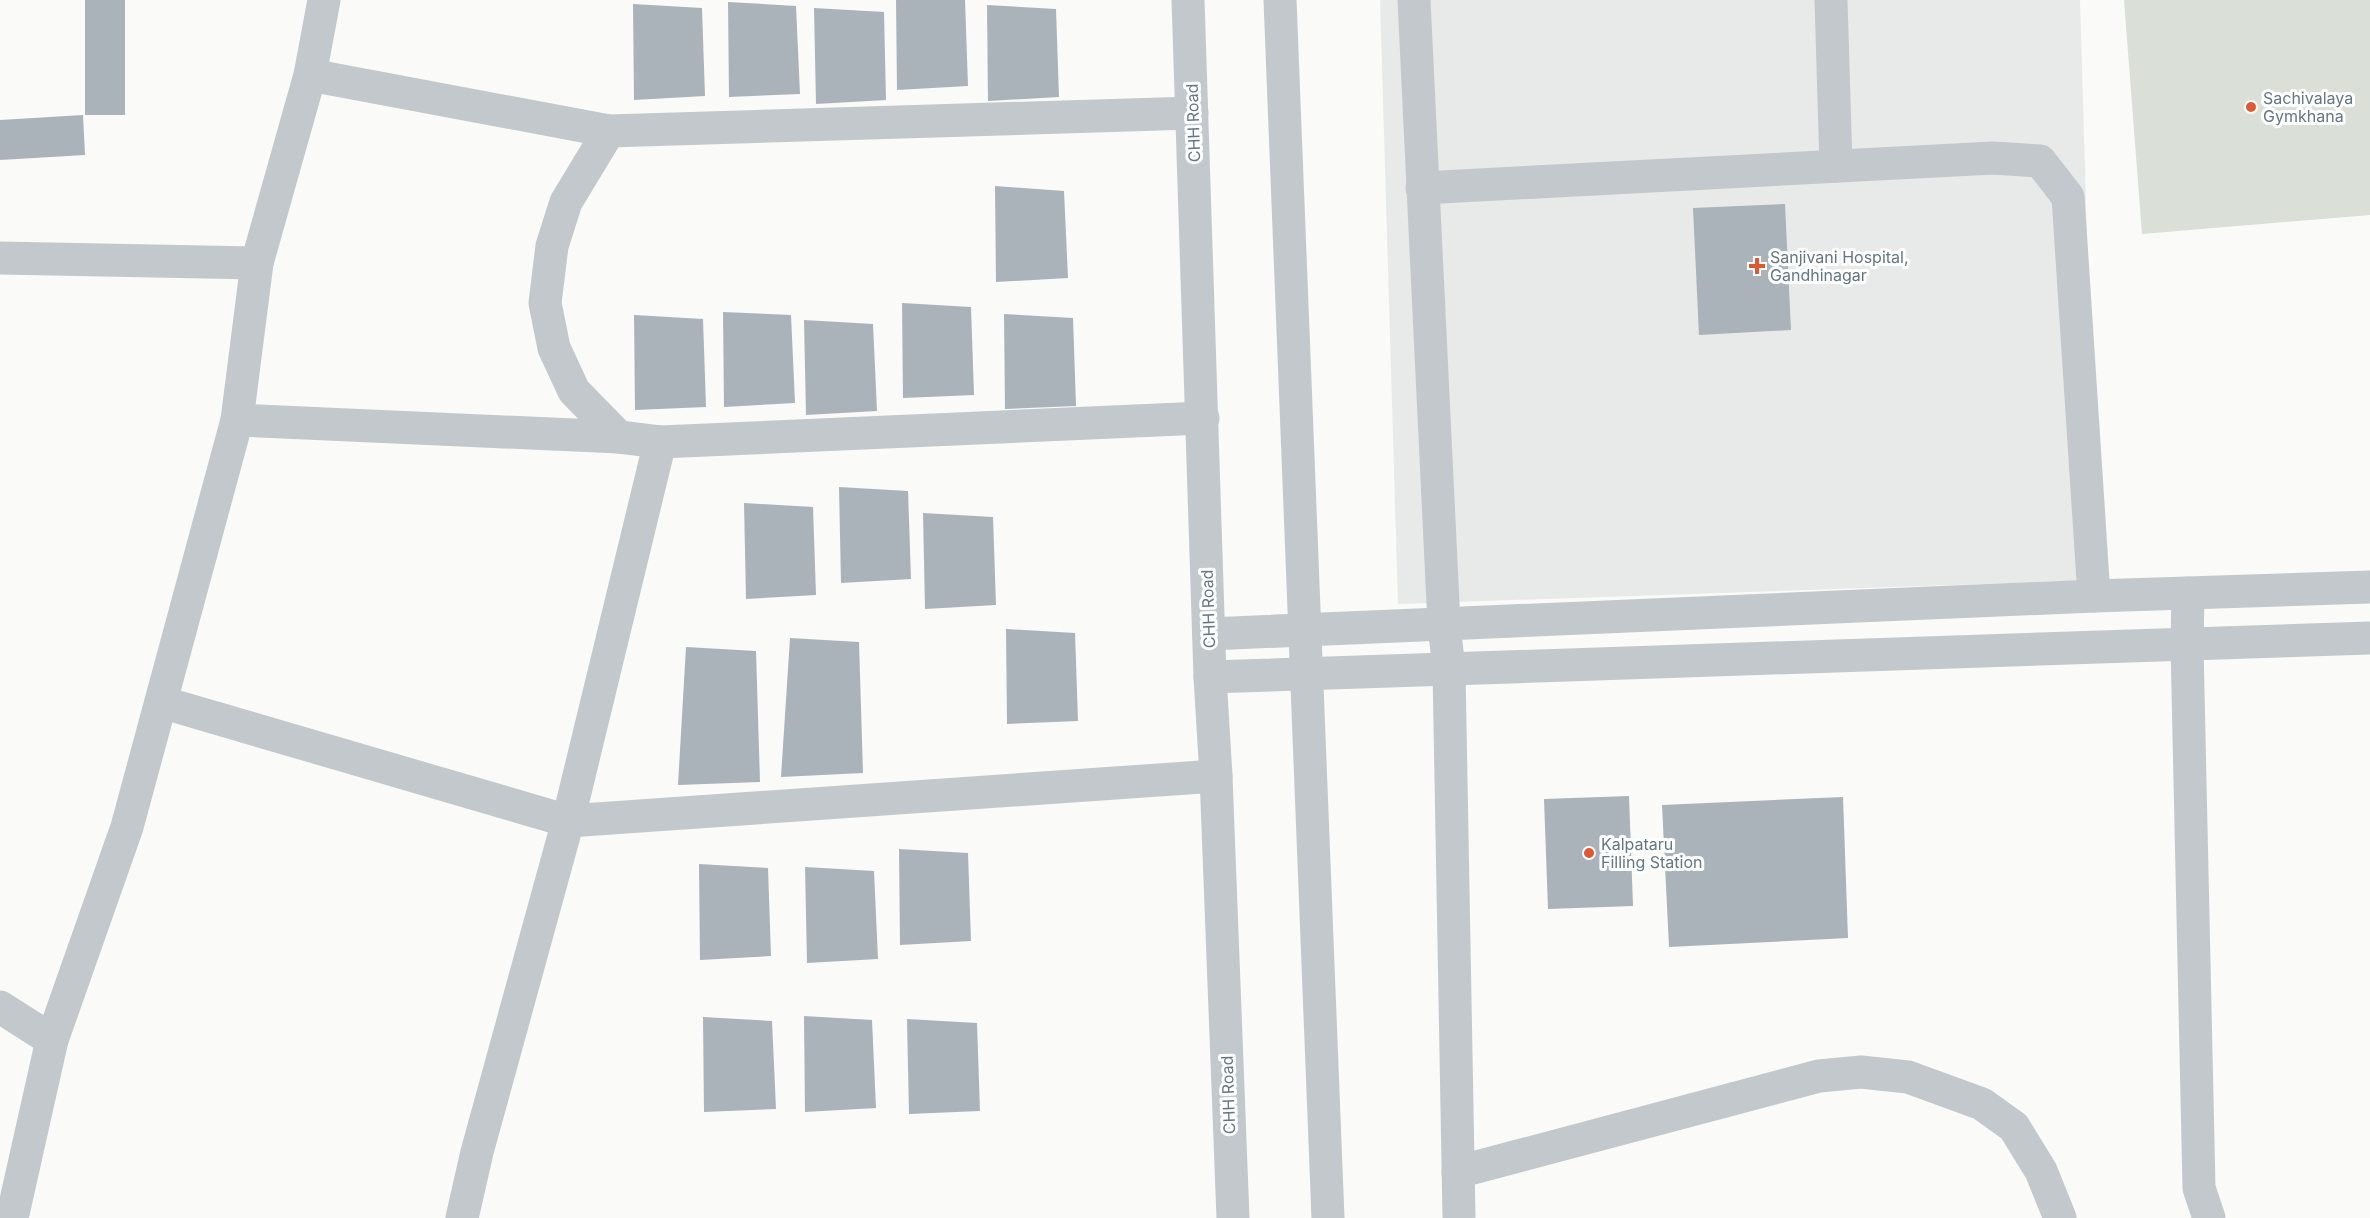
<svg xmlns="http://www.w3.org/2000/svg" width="2370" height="1218" viewBox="0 0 2370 1218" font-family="Inter,sans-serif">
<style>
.built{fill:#e8e9e9}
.green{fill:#dadfd7}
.building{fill:#aab3b9}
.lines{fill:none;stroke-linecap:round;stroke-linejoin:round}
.minor{stroke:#c3c8cc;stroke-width:33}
.poi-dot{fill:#e4572e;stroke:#fff;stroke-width:2}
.labels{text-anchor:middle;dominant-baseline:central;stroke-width:6;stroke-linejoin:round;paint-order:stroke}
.poi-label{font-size:16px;fill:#657683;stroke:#fff;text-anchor:start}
.street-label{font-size:16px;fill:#657683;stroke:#fff}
</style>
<rect width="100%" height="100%" fill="#fafaf8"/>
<path class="built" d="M1380,0H2080L2097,580L1398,604Z"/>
<path class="green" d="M2124,0H2370V215L2142,234Z"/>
<g class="building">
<rect x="85" y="0" width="40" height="115"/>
<path d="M896,0H965L968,86L897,90Z"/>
<path d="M728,2L796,6L800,94L729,97Z"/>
<path d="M633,4L702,8L705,96L634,100Z"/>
<path d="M987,5L1056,9L1059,97L988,101Z"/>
<path d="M814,8L884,12L886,100L816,104Z"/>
<path d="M83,115L85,155L0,160V120Z"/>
<path d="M995,186L1064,191L1068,278L996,282Z"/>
<path d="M1785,204L1791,330L1699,335L1693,208Z"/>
<path d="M902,303L971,307L974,395L903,398Z"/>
<path d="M723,312L791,315L795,403L724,407Z"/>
<path d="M1004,314L1073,318L1076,406L1005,409Z"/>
<path d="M634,315L703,319L706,407L635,410Z"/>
<path d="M804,320L873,324L877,411L806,415Z"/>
<path d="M839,487L908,491L911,579L841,583Z"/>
<path d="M744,503L813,507L816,595L746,599Z"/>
<path d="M923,513L993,517L996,605L925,609Z"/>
<path d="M1006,629L1075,633L1078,721L1007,724Z"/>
<path d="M790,638L859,642L863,773L781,777Z"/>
<path d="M686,647L756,651L760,782L678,785Z"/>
<path d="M1629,796L1633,906L1548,909L1544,799Z"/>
<path d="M1843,797L1848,938L1669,947L1662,805Z"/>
<path d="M899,849L968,853L971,941L900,945Z"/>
<path d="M699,864L768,868L771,956L700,960Z"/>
<path d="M805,867L874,871L878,959L807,963Z"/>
<path d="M804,1016L872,1020L876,1108L805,1112Z"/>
<path d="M703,1017L772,1021L776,1109L704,1112Z"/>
<path d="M907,1019L977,1023L980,1111L909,1114Z"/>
</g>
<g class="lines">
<g class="minor">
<path d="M1188,0L1210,677L1216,776L1233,1218"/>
<path d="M1280,0L1328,1218"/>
<path d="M1414,0L1444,624L1449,670L1459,1218"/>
<path d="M1831,0L1836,166"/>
<path d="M310,75L609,131L1192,113"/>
<path d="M609,131L566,202L552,246L545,303L554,348L574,391L619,437"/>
<path d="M1422,188L1993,158L2040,161L2068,197L2094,596"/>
<path d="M0,258L257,263"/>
<path d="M237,420L619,437L660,442L1203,418"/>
<path d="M2188,593L2187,645L2199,1188L2209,1218"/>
<path d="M1209,634L2094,596L2370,587"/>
<path d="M1210,677L2370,638"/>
<path d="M161,702L568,821L660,442"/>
<path d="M0,1007L52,1040"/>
<path d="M1458,1172L1819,1076L1861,1072L1908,1077L1982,1104L2014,1127L2041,1171L2060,1218"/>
<path d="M12,1218L52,1040L127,827L237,420L257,263L310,75L324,0"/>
<path d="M462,1218L477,1152L568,821L1216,776"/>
</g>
</g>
<g class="poi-dot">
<circle cx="2251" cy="107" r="6"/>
<path d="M1754 257h6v6h6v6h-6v6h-6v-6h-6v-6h6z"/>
<circle cx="1589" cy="853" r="6"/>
</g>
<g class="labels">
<g class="poi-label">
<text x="2263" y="98">Sachivalaya<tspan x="2263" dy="18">Gymkhana</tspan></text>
<text x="1770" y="257">Sanjivani Hospital,<tspan x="1770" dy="18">Gandhinagar</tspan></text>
<text x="1601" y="844">Kalpataru<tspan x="1601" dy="18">Filling Station</tspan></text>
</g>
<g class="street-label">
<text transform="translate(1193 123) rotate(-92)">CHH Road</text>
<text transform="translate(1208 609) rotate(-92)">CHH Road</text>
<text transform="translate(1228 1095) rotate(-92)">CHH Road</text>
</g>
</g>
</svg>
